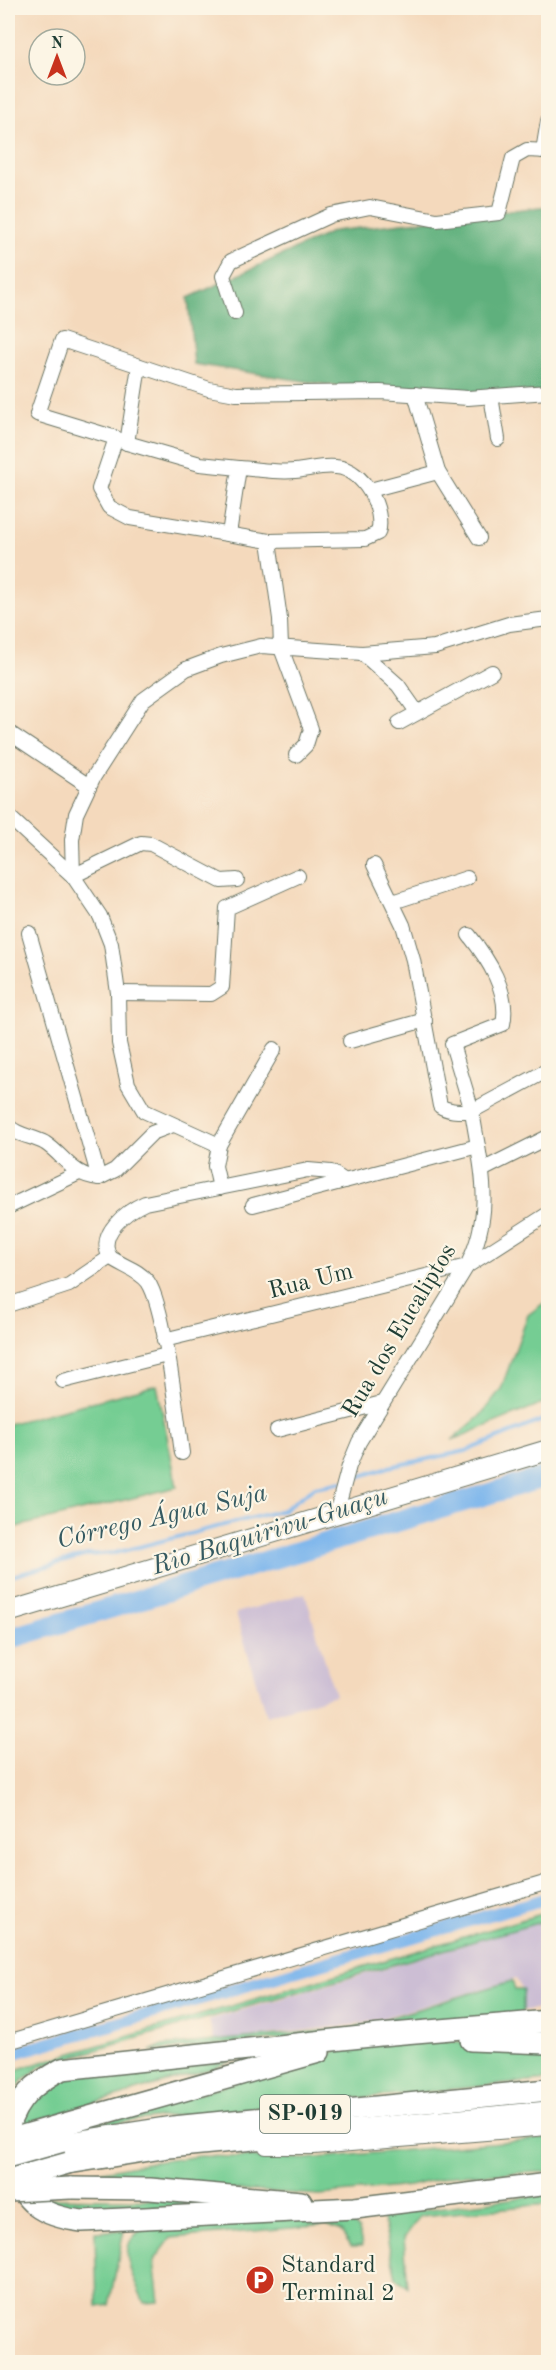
<svg xmlns="http://www.w3.org/2000/svg" width="556" height="2370" viewBox="0 0 556 2370" font-family="'Old Standard TT',serif">
<style>
.industrial{fill:#ccbed4}
.green{fill:#74cd93;stroke:#4a8564;stroke-width:1.5}
.forest{fill:#5fb07d;stroke:#3f7658;stroke-width:1.5}
.lines{fill:none;stroke-linecap:round;stroke-linejoin:round}
.stream{stroke:#7cb5ec;stroke-width:4}
.canal{stroke:#7cb5ec;stroke-width:12}
.river{stroke:#7cb5ec;stroke-width:21}
.street-casing{stroke:#6a7464;stroke-width:16}
.secondary-casing{stroke:#6a7464;stroke-width:22}
.primary-casing{stroke:#6a7464;stroke-width:24}
.street{stroke:#fff;stroke-width:14}
.secondary{stroke:#fff;stroke-width:20}
.primary{stroke:#fff;stroke-width:21}
.primary-bridge-casing{stroke:#6a7464;stroke-width:24;stroke-linecap:butt}
.primary-bridge{stroke:#fff;stroke-width:21}
.labels{text-anchor:middle;dominant-baseline:central;stroke-width:4.5;stroke-linejoin:round;paint-order:stroke}
.shield{fill:#fcf5e5;stroke:#617469;stroke-width:1.5}
.shield-label{font-size:22px;font-weight:bold;fill:#1f3d34}
.street-label{font-size:24px;fill:#1f3d34;stroke:#fcf5e5}
.poi-label{font-size:24px;fill:#1f3d34;stroke:#fcf5e5;text-anchor:start}
.water-label{font-size:26px;font-style:italic;fill:#365b62;stroke:#fcf5e5}
</style>
<rect width="100%" height="100%" fill="#fcf5e5"/>
<filter id="ink" filterUnits="userSpaceOnUse"><feTurbulence type="fractalNoise" baseFrequency=".0167" numOctaves="2"/><feDisplacementMap in="SourceGraphic" scale="12" xChannelSelector="R" yChannelSelector="G"/><feConvolveMatrix kernelMatrix="1 2 1 2 8 2 1 2 1" color-interpolation-filters="sRGB"/></filter>
<filter id="wash" filterUnits="userSpaceOnUse"><feTurbulence type="fractalNoise" baseFrequency=".008" numOctaves="4" result="noise"/><feDisplacementMap in="SourceGraphic" scale="24" xChannelSelector="R" yChannelSelector="G"/><feGaussianBlur stdDeviation="1.35" result="paint"/><feColorMatrix in="noise" values="0 0 0 0 0 0 0 0 0 0 0 0 0 0 0 0 0 1.4 0 .05"/><feComposite in="paint" operator="in"/></filter>
<g filter="url(#wash)">
<rect width="100%" height="100%" fill="#f4d9bc"/>
<g class="industrial">
<path d="M305,1593L335,1695L266,1716L236,1613Z"/>
<path d="M548,1920V2007L520,2011L523,1990L516,1979L361,2024L214,2041L209,2020Z"/>
</g>
<g class="green">
<path d="M548,1300V1401L452,1440L480,1416L501,1389L528,1315Z"/>
<path d="M157,1385L177,1487L8,1529V1424Z"/>
<path d="M548,1912V1920L41,2066L21,2082L8,2098V2072Z"/>
<path d="M512,1981L515,1989H523V2010L518,2017L150,2051L161,2046L355,2028Z"/>
<path d="M412,2039L548,2047V2080L161,2117L86,2127L327,2054L364,2045Z"/>
<path d="M233,2061L210,2069L20,2125L18,2115L58,2076Z"/>
<path d="M548,2138V2172L453,2175L410,2186L320,2195L85,2181L78,2176L140,2164L200,2156L305,2159Z"/>
<path d="M548,2194V2204L420,2216L404,2238L408,2287L396,2277L382,2215Z"/>
<path d="M39,2198L251,2201L85,2213L59,2209Z"/>
<path d="M345,2216L359,2230L362,2246H351L341,2231L327,2225L171,2238L154,2261L159,2302L144,2303C133,2274 111,2244 148,2226Z"/>
<path d="M124,2230L109,2305L97,2307L95,2232Z"/>
</g>
<path class="forest" d="M548,206V392L368,391L194,364L188,298L334,231Z"/>
<g class="lines">
<g class="stream">
<path d="M349,1480L389,1467L466,1451L548,1418L546,1334L548,1332"/>
<path d="M8,1575L12,1576L87,1555L115,1553L283,1510L315,1487L342,1482"/>
</g>
<path class="canal" d="M8,2055L548,1898"/>
<path class="river" d="M8,1639L548,1476"/>
</g>
</g>
<g filter="url(#ink)">
<g class="lines">
<g class="street-casing">
<g id="street">
<path d="M543,151L548,121"/>
<path d="M235,313L223,276L231,261L331,215L370,207L437,220L499,213L513,158L527,150L548,151"/>
<path d="M415,394L438,472L479,538"/>
<path d="M491,396L498,439"/>
<path d="M121,440L127,443L139,366"/>
<path d="M127,443L200,464L239,468L229,534"/>
<path d="M239,468C257,469 277,473 295,471C308,470 323,465 336,467C364,469 385,510 378,533L365,539L269,541"/>
<path d="M370,490L438,472"/>
<path d="M362,653L398,685L417,712"/>
<path d="M399,723L492,672"/>
<path d="M8,732L89,786"/>
<path d="M296,755L306,745L311,729L281,648L280,619L269,541L130,518L109,507L99,489L116,438L37,414L62,340L209,389L236,394L380,392L468,398L548,392"/>
<path d="M8,816L73,876L141,843L151,844L221,881L237,880"/>
<path d="M374,865L403,925L413,960L440,1106C449,1112 460,1111 472,1111L452,1044L503,1024C510,992 488,959 469,935"/>
<path d="M393,902L467,878"/>
<path d="M29,933L99,1178"/>
<path d="M118,993L211,994L222,987L227,908L298,876"/>
<path d="M350,1041L425,1020"/>
<path d="M8,1126C18,1136 32,1136 45,1143C65,1156 72,1176 99,1178L115,1170L152,1133L173,1125"/>
<path d="M219,1145L144,1111L128,1084L119,1043L118,993L111,944L100,916L73,876L72,840L76,814L93,778L143,700L186,669L221,656L261,646L362,653L435,647L509,624L548,619"/>
<path d="M482,1170L548,1137"/>
<path d="M220,1188L215,1166L219,1145L274,1049"/>
<path d="M253,1205L478,1146"/>
<path d="M8,1207L79,1173"/>
<path d="M8,1305L69,1285L110,1257"/>
<path d="M164,1340L467,1266L548,1214"/>
<path d="M63,1381L167,1355"/>
<path d="M277,1430L382,1403"/>
<path d="M182,1453C177,1418 165,1307 148,1282C139,1270 122,1266 110,1257C96,1234 127,1211 145,1203L308,1170L331,1172L345,1181"/>
<path d="M336,1514L349,1466L359,1442L467,1266C495,1211 481,1169 472,1111L548,1070"/>
<path d="M8,2042L548,1882"/>
<path d="M266,2147H314L548,2128"/>
</g>
</g>
<g class="secondary-casing">
<path id="secondary" d="M8,1612L548,1450"/>
</g>
<g class="primary-casing">
<g id="primary">
<path d="M471,2040L548,2043"/>
<path d="M8,2128C17,2098 35,2083 62,2069L380,2035L548,2021"/>
<path d="M8,2140L319,2052"/>
<path d="M8,2158L63,2144L173,2127L548,2090"/>
<path d="M68,2163L169,2147L548,2112"/>
<path d="M8,2165C25,2203 40,2216 82,2221L355,2208L548,2184"/>
<path d="M71,2188L150,2189L301,2202"/>
</g>
</g>
<use href="#street" class="street"/>
<use href="#secondary" class="secondary"/>
<use href="#primary" class="primary"/>
<g class="primary-bridge-casing">
<g id="primary-bridge">
<path d="M8,2180L68,2163"/>
<path d="M8,2191L71,2188"/>
</g>
</g>
<use href="#primary-bridge" class="primary-bridge"/>
</g>
</g>
<defs>
<g id="parking-disc" transform="scale(1.5)"><circle r="9.5" fill="#c8321e" stroke="#fcf5e5"/><path d="M-3.5-5.5H1a3.5 3.5 0 0 1 0 7H-1V5.5H-3.5ZM-1-3.4V-.6H.8a1.4 1.4 0 0 0 0-2.8Z" fill="#fff"/></g>
</defs>
<g fill-rule="evenodd">
<use href="#parking-disc" x="260" y="2280"/>
</g>
<g class="labels">
<rect class="shield" x="260" y="2095" width="90" height="38" rx="4.5"/>
<g class="shield-label">
<text x="305" y="2114">SP-019</text>
</g>
<g class="street-label">
<text transform="translate(311 1282) rotate(-14)">Rua Um</text>
<text transform="translate(400 1331) rotate(-59)">Rua dos Eucaliptos</text>
</g>
<g class="poi-label">
<text x="281" y="2266">Standard<tspan x="281" dy="28">Terminal 2</tspan></text>
</g>
<g class="water-label">
<text transform="translate(162 1517) rotate(-13)">Córrego Água Suja</text>
<text transform="translate(270 1532) rotate(-17)">Rio Baquirivu-Guaçu</text>
</g>
</g>
<rect width="556" height="2370" fill="none" stroke="#fcf5e5" stroke-width="30"/>
<g transform="translate(57 57)"><circle r="28" fill="#fcf5e5" stroke="#a4ab9e" stroke-width="1.5"/>
<path d="M0-4.5L10 22L0 15L-10 22Z" fill="#c8321e"/>
<text y="-9" font-size="16" font-weight="bold" text-anchor="middle" fill="#1f3d34">N</text>
</g>
</svg>
